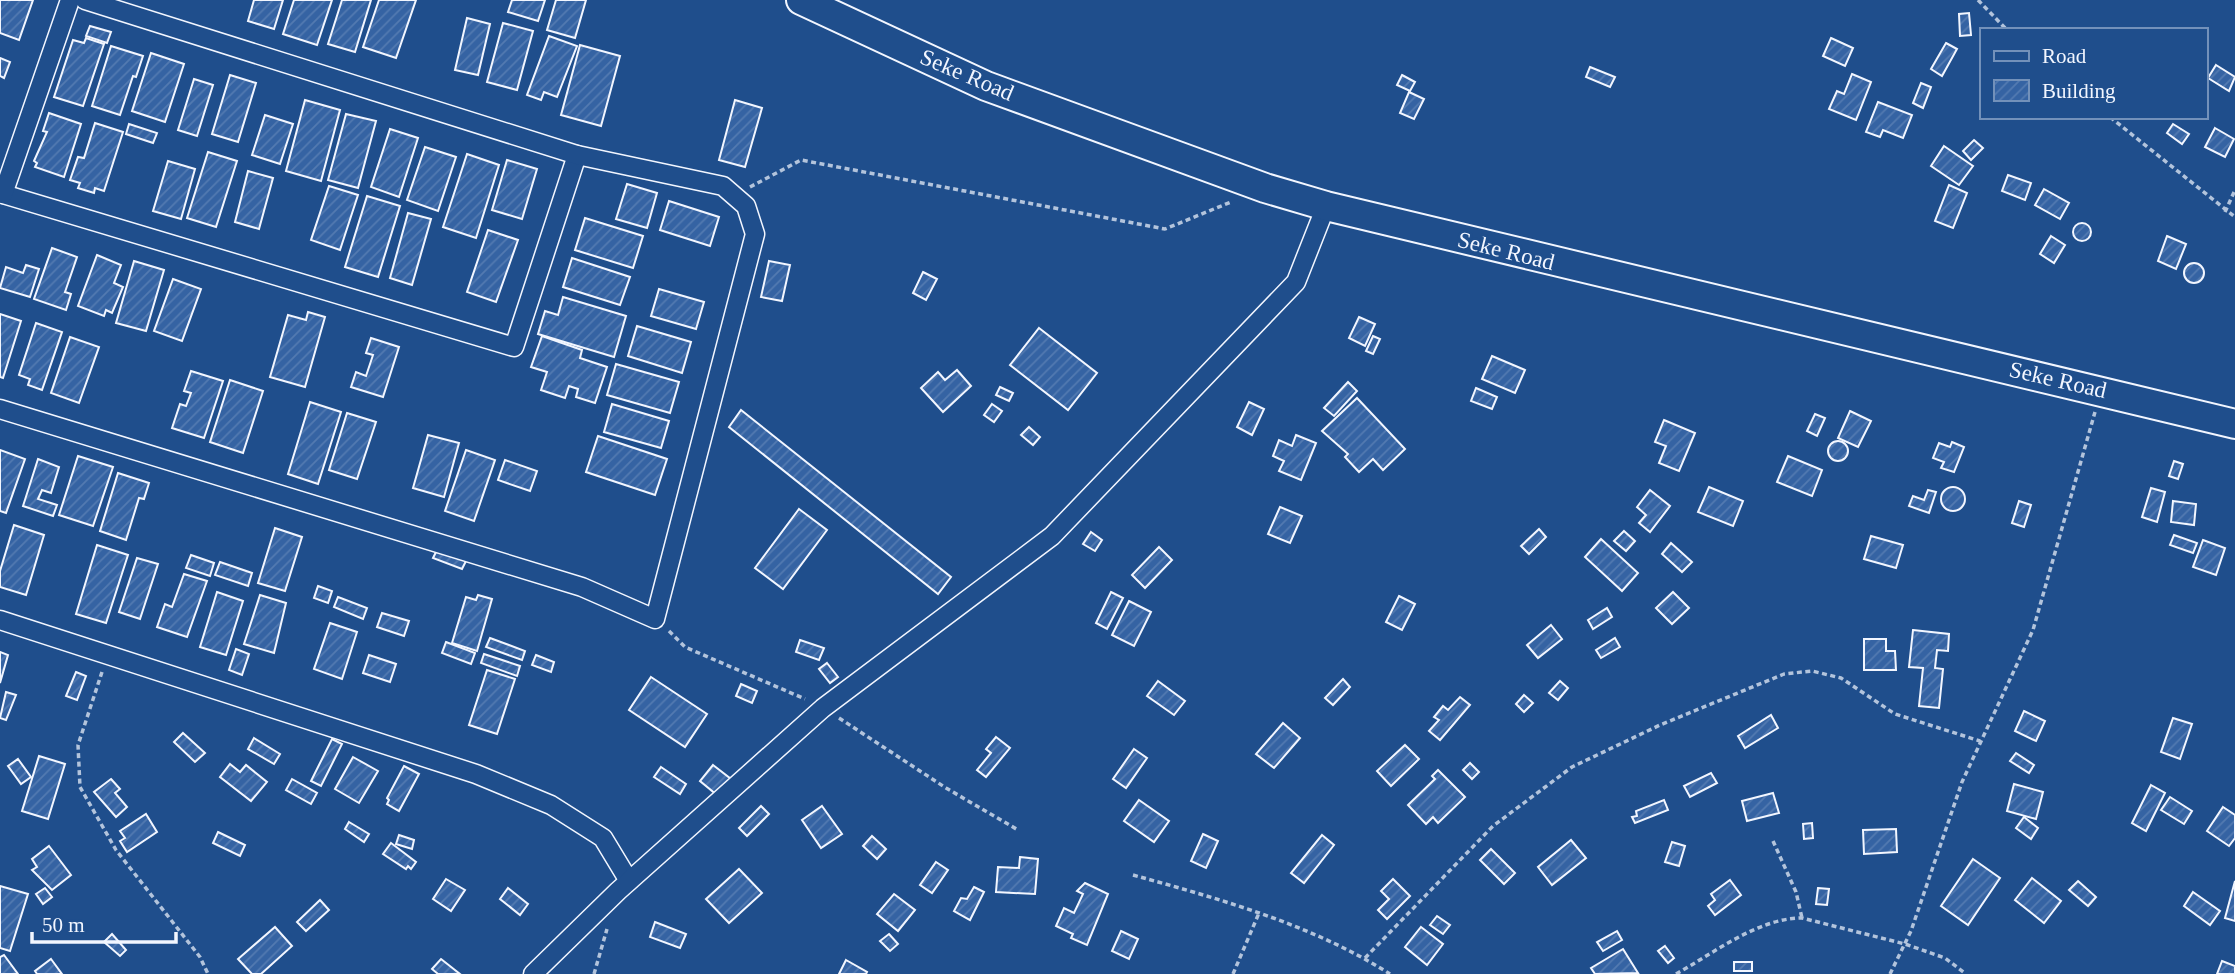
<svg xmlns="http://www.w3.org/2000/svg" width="2235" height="974" viewBox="0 0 2235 974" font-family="Georgia,serif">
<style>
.building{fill:url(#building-hatch);stroke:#f2f6ff;stroke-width:2}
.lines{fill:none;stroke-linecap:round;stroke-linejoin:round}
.minor-casing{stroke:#f2f6ff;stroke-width:21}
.primary-casing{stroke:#f2f6ff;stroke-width:32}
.path{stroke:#b3c4dc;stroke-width:3.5;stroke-dasharray:5 3.5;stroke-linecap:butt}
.minor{stroke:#1f4e8c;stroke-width:18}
.primary{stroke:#1f4e8c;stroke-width:28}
.labels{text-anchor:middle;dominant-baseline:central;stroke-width:5;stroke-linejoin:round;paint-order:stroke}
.street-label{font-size:23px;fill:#f2f6ff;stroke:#1f4e8c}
</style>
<defs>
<pattern id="building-hatch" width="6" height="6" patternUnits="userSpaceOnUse" patternTransform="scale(1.75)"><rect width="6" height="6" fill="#3563a3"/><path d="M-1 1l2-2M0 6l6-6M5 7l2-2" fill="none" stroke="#537ab1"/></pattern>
</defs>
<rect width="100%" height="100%" fill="#1f4e8c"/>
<g class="building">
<path d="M0,0H33L19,40L0,33Z"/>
<path d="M254,0H283L274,29L248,21Z"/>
<path d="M294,0H332L317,45L283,34Z"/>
<path d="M342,0H371L355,52L328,44Z"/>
<path d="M379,0H416L396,58L363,47Z"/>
<path d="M512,0H545L538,21L508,12Z"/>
<path d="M556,0H586L575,38L547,30Z"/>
<path d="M1969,13L1971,35L1960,36L1959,14Z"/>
<path d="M467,18L490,24L478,75L455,70Z"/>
<path d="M503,23L533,31L517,90L487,82Z"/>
<path d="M90,26L111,32L107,43L86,36Z"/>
<path d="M549,36L577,46L557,97L544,92L541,100L527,95Z"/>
<path d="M86,38L104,44L83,106L54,97L73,40L84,43Z"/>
<path d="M1831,38L1853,48L1845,66L1823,56Z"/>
<path d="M1946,43L1957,49L1942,76L1931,69Z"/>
<path d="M580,45L620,56L601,126L561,115Z"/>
<path d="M111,46L143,56L136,77L133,76L120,115L92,106Z"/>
<path d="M151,53L184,64L165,122L132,111Z"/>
<path d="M0,58L10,62L4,78L0,76Z"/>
<path d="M2216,65L2235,77L2229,91L2208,78Z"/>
<path d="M1590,67L1615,77L1610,87L1586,77Z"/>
<path d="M1852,74L1871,82L1856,120L1829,109L1837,91L1844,94Z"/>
<path d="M230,75L256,83L238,142L212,134Z"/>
<path d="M1402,75L1415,82L1410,91L1397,85Z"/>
<path d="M194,79L213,85L197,136L178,130Z"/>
<path d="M1921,83L1931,87L1923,108L1913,103Z"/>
<path d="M1409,92L1424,99L1414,119L1400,113Z"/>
<path d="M305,100L340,110L321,181L286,171Z"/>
<path d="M735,100L762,108L745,167L719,160Z"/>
<path d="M1878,102L1912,115L1903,138L1883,130L1880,137L1866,132Z"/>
<path d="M49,113L81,124L64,177L35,167L37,163L34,161L47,132L43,131Z"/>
<path d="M346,114L376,121L358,188L328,180Z"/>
<path d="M265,115L293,124L280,164L252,155Z"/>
<path d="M95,123L123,132L104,191L95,188L94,193L78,188L80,183L70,180L78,157L84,158Z"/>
<path d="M129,124L157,133L153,143L126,134Z"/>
<path d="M2173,124L2189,134L2182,144L2167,133Z"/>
<path d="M2215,128L2234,139L2225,157L2205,147Z"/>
<path d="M390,129L418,138L399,197L371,187Z"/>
<path d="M1974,140L1983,148L1971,160L1963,151Z"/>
<path d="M1944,146L1973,166L1959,185L1931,166Z"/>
<path d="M425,147L456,157L438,211L407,200Z"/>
<path d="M208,152L237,161L216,227L187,218Z"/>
<path d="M467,154L499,165L476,238L443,227Z"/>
<path d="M507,160L537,169L522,219L492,210Z"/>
<path d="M168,161L195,169L181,219L153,211Z"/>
<path d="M248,171L273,178L259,229L235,222Z"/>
<path d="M2008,175L2031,183L2025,200L2002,191Z"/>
<path d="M627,184L657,193L647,228L616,219Z"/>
<path d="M1949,185L1967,193L1953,228L1935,221Z"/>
<path d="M329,186L358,195L340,250L311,240Z"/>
<path d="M2044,189L2069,203L2060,219L2035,205Z"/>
<path d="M367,196L400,206L378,277L345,267Z"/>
<path d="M669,201L719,217L710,246L660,230Z"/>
<path d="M408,213L431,219L412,285L390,278Z"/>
<path d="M585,218L643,236L633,268L575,250Z"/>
<circle cx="2082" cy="232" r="9"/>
<path d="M488,230L518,240L496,302L467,292Z"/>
<path d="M2051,236L2065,245L2054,263L2040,254Z"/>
<path d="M2167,236L2186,244L2176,269L2158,261Z"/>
<path d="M52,248L77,257L65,292L71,294L66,310L34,299Z"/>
<path d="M97,255L121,265L114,283L123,287L112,313L106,310L104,316L78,306Z"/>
<path d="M572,258L630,277L620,305L563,287Z"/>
<path d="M134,261L164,270L146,331L116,323Z"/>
<path d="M769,261L790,265L782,301L761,297Z"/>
<circle cx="2194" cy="273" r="10"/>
<path d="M26,265L39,269L30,297L0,288L6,267L23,273Z"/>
<path d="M923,272L937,279L926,300L913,293Z"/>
<path d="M173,279L201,289L182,341L154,331Z"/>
<path d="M659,289L704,302L696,329L651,316Z"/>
<path d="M563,297L626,316L614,357L538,334L545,311L558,315Z"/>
<path d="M308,312L325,317L305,387L270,377L288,315L306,320Z"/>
<path d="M0,314L21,321L3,378L0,377Z"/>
<path d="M1359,317L1375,324L1365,346L1349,338Z"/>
<path d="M36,323L62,332L42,390L28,385L30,379L19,375Z"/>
<path d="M637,326L691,342L682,373L628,356Z"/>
<path d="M1039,328L1097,373L1068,410L1010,365Z"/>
<path d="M542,336L582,350L580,358L607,367L595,403L576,397L578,389L569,386L565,398L541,390L547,372L531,367Z"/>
<path d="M1373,336L1380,339L1373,354L1366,351Z"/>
<path d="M70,337L99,347L79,403L51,393Z"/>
<path d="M371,338L399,347L383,397L351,387L356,372L366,376L373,355L366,353Z"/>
<path d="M1492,356L1525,370L1515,393L1482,379Z"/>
<path d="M616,364L679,382L670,413L607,395Z"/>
<path d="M957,370L971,386L943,412L921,388L938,372L945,380Z"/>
<path d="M191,371L223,381L204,438L172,428L180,404L186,406L191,393L184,391Z"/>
<path d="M230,380L263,391L243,453L210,442Z"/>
<path d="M1348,382L1357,391L1334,416L1324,408Z"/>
<path d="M1000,387L1013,393L1009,401L996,395Z"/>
<path d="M1476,388L1497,397L1492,409L1471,401Z"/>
<path d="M1357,398L1405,449L1383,470L1373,459L1359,472L1345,457L1348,454L1322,431Z"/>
<path d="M310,402L341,412L318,484L288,474Z"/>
<path d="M1249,402L1264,409L1252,435L1237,427Z"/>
<path d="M612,404L669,421L661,448L604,432Z"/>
<path d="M992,404L1002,411L994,422L984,415Z"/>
<path d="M741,410L951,577L938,594L729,427Z"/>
<path d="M1850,411L1871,421L1858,447L1838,438Z"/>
<path d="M347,413L376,422L357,479L329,470Z"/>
<path d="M1815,414L1825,418L1817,436L1807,431Z"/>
<path d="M1664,420L1695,433L1679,471L1659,463L1666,446L1655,442Z"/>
<path d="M1029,427L1040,437L1033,445L1021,435Z"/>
<path d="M428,435L459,443L444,497L413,488Z"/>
<path d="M1296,435L1316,443L1301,480L1279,471L1284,461L1273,456L1279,440L1292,446Z"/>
<path d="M598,436L667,459L655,495L586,472Z"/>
<circle cx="1838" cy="451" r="10"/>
<path d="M1952,442L1964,447L1954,472L1941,468L1944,462L1933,458L1939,443L1950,447Z"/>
<path d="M0,450L25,459L6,513L0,511Z"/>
<path d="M466,450L495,460L474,521L445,511Z"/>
<path d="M78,456L113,467L93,526L59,515Z"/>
<path d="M1788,456L1822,470L1812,496L1777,482Z"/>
<path d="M38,459L59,467L51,493L42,490L38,499L57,505L53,516L23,506Z"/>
<path d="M505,460L537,471L530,491L498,480Z"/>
<path d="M2174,461L2183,464L2178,479L2169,476Z"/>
<path d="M118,473L149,483L144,499L139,498L126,540L100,531Z"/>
<circle cx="1953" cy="499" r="12"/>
<path d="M1709,487L1743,501L1733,526L1698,512Z"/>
<path d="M2151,488L2165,492L2157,522L2142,517Z"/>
<path d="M1650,490L1670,506L1650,532L1639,523L1646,515L1637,507Z"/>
<path d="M1928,490L1936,492L1929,513L1909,506L1913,496L1924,500Z"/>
<path d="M2019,501L2031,505L2024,527L2012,523Z"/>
<path d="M2173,501L2196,504L2194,525L2171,522Z"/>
<path d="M1280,507L1302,516L1290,543L1268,534Z"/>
<path d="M799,509L827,530L783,589L755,568Z"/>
<path d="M14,525L44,535L26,595L0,587V571Z"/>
<path d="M275,528L302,537L285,591L258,583Z"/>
<path d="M1539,529L1546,537L1529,554L1521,546Z"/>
<path d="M1624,531L1635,541L1626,551L1614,541Z"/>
<path d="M1091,532L1102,540L1095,551L1083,544Z"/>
<path d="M2174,535L2197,543L2193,553L2170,545Z"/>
<path d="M1871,536L1903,545L1896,568L1864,559Z"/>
<path d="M1601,539L1638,573L1622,591L1585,557Z"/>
<path d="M2203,540L2225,548L2216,575L2193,567Z"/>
<path d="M1671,543L1692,562L1682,572L1662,554Z"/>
<path d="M97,545L128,555L106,623L76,614Z"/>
<path d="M1159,547L1172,560L1145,588L1132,575Z"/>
<path d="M438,548L467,559L462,569L433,558Z"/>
<path d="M191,555L214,563L210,576L186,568Z"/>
<path d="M137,558L158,564L140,619L119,612Z"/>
<path d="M220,562L252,573L248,586L215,575Z"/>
<path d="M184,574L207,581L187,637L157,627L165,604L172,607Z"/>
<path d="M318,586L332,591L328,603L314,598Z"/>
<path d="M217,592L243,601L226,655L200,647Z"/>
<path d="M1111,592L1123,598L1107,629L1096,623Z"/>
<path d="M1673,592L1689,608L1672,624L1656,608Z"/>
<path d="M260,595L286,603L274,653L244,644Z"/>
<path d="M478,595L492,599L477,651L452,643L466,597L476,600Z"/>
<path d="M1399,596L1415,604L1402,630L1386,622Z"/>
<path d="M338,597L367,608L363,619L334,607Z"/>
<path d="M1129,601L1151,612L1134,646L1112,635Z"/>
<path d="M1607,608L1612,617L1593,629L1588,620Z"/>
<path d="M382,613L409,621L404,636L377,627Z"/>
<path d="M330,623L357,632L342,679L314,669Z"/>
<path d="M1551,625L1562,639L1538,658L1527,645Z"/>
<path d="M1913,630L1949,634L1948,651L1937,650L1935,668L1943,669L1939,708L1919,706L1923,668L1909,667Z"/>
<path d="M490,638L525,651L522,660L486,647Z"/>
<path d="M1615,638L1620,647L1601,658L1596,650Z"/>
<path d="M1864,639H1886V651H1895L1896,670H1864Z"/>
<path d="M800,640L824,648L819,660L796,652Z"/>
<path d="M446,642L475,653L471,664L442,653Z"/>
<path d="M236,649L249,654L242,675L229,670Z"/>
<path d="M0,652L8,655L0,683Z"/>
<path d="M484,654L520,666L517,676L481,663Z"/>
<path d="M369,655L396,664L390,682L363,673Z"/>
<path d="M536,655L554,662L551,672L532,665Z"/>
<path d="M827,663L838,677L830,683L819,669Z"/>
<path d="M487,670L515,679L497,734L469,725Z"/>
<path d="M76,672L86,676L77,700L66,696Z"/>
<path d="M651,677L707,714L685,747L629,710Z"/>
<path d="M1343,679L1350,687L1333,705L1325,698Z"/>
<path d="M1158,681L1185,701L1174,715L1147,696Z"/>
<path d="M1560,681L1568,688L1558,700L1549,693Z"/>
<path d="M741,684L757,691L752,703L736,696Z"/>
<path d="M6,692L16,695L6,720L0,718Z"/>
<path d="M1524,695L1533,703L1524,712L1516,704Z"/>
<path d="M1460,697L1470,705L1440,740L1429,731L1439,720L1434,717L1443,706L1448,710Z"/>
<path d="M2024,711L2045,721L2036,741L2015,731Z"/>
<path d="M1771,715L1778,728L1745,748L1738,736Z"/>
<path d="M2173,718L2192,724L2180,759L2161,752Z"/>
<path d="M1283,723L1300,738L1274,768L1256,754Z"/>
<path d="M183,733L205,753L195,762L174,742Z"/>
<path d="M996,737L1010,748L986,777L977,770L991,753L986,749Z"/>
<path d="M254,738L280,754L274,764L248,749Z"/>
<path d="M332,739L342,744L321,786L311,781Z"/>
<path d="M1405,745L1419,759L1391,786L1377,771Z"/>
<path d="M1134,749L1147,758L1126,788L1113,779Z"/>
<path d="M2016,753L2034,765L2029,773L2010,761Z"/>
<path d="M39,756L65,764L48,819L22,811Z"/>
<path d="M353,757L378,771L359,803L335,789Z"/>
<path d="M18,759L31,777L21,784L8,766Z"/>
<path d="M1470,763L1479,772L1472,779L1463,770Z"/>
<path d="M230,764L240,772L246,765L267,782L251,801L220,777Z"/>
<path d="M713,765L731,779L717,795L700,781Z"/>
<path d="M404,766L419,774L399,811L387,804L389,800L387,798Z"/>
<path d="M661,767L686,784L680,794L654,777Z"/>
<path d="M1438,770L1465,797L1438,823L1433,817L1426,824L1408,805L1435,779L1432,776Z"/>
<path d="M1711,773L1717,783L1690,797L1684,786Z"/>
<path d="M111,779L120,789L115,793L127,807L116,817L94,792Z"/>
<path d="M292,779L317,793L311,804L286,790Z"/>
<path d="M2014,784L2043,792L2036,819L2007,811Z"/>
<path d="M2151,785L2165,793L2146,831L2132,823Z"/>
<path d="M1773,793L1779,813L1747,821L1742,801Z"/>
<path d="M2170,797L2192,811L2184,824L2161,810Z"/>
<path d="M1139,800L1169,821L1154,842L1124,821Z"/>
<path d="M1664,800L1668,810L1635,823L1632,817L1637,816L1636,811Z"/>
<path d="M761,806L769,814L747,836L739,828Z"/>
<path d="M822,806L842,834L821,848L802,820Z"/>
<path d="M2223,807L2235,815V838L2229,846L2207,831Z"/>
<path d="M146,814L157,832L127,852L120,841L125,838L120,831Z"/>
<path d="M2024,817L2038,828L2031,839L2016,828Z"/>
<path d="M349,822L369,834L364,842L345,829Z"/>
<path d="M1812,823L1813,838L1804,839L1803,824Z"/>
<path d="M1896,829L1897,852L1864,854L1863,830Z"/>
<path d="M218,832L245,845L240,856L213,843Z"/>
<path d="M1203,834L1218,841L1206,868L1191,861Z"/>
<path d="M399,835L414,840L412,849L396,844Z"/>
<path d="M1322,835L1334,845L1304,883L1291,873Z"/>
<path d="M872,836L886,849L877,859L863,846Z"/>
<path d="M1571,840L1586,858L1552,885L1538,867Z"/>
<path d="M1672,842L1685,846L1679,866L1665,862Z"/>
<path d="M391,843L416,862L411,869L408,866L406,869L383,854Z"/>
<path d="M49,846L71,875L52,890L32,870L37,867L32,859Z"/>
<path d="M1491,849L1515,873L1504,884L1480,860Z"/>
<path d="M1020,857L1038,859L1035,894L996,892L998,867L1019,868Z"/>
<path d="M1973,859L2000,878L1968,925L1941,906Z"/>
<path d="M936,862L948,870L932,893L920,885Z"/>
<path d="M739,869L762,893L729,923L706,899Z"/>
<path d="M2032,878L2061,901L2044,923L2015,900Z"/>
<path d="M446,879L465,890L451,911L433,899Z"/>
<path d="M1393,879L1410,896L1387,919L1378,910L1389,899L1381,891Z"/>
<path d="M1730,880L1741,895L1715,915L1708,906L1715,900L1711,894Z"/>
<path d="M2078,881L2096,897L2088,906L2069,890Z"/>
<path d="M2235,881V921L2225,918Z"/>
<path d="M1085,883L1108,894L1087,945L1071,938L1073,934L1056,926L1064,908L1074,913L1083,894L1077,891Z"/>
<path d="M0,886L28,894L10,951L0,948Z"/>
<path d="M974,887L984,892L970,920L954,911L961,898L967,899Z"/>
<path d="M45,888L52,897L43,904L36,894Z"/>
<path d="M508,888L528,904L520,915L500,899Z"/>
<path d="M1818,888L1829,889L1827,905L1816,904Z"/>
<path d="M2193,892L2220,911L2210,925L2184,906Z"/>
<path d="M894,894L915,910L898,931L877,914Z"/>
<path d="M320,900L329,910L306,931L297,922Z"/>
<path d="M1437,916L1450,925L1443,934L1430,925Z"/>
<path d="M655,922L686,934L680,948L650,937Z"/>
<path d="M275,927L292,946L261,974H252L238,959Z"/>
<path d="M1421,927L1443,944L1427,965L1405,947Z"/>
<path d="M1121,931L1138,939L1129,959L1112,951Z"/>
<path d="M1617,931L1622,940L1603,951L1597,942Z"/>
<path d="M112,934L126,950L120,956L104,942Z"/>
<path d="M889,934L898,944L890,951L880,941Z"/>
<path d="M1665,946L1674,958L1668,963L1658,951Z"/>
<path d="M1623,949L1638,973L1595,974L1591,968Z"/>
<path d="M4,955L18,974H0V957Z"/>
<path d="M51,959L62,974H37L35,971Z"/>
<path d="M441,959L460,974H438L432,969Z"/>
<path d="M846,960L867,972L866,974H839Z"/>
<path d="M2222,961L2235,966V974H2217Z"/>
<rect x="1734" y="962" width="18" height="9"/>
</g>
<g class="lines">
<g class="minor-casing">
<g id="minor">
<path d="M0,193L514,347L577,155"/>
<path d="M3,194L70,0"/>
<path d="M0,409L582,587L655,619L755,234L746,206L723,186L577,155L85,0"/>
<path d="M0,620L476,774L551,805L603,838L629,881"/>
<path d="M533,974L618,891L823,708L1052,536L1296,282L1326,206"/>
</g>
</g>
<g class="primary-casing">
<path id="primary" d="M801,0L986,86L1265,188L1326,206L2235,424"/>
</g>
<g class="path">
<path d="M1978,0L2007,30"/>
<path d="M2110,117L2235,217"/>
<path d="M750,187L801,160L1165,229L1231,202"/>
<path d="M2225,212L2235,190"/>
<path d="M669,631L685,647L805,699"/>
<path d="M102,672L78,745L80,787L116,850L200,957L208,974"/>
<path d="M839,718L946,788L1018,830"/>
<path d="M1773,841L1796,892L1802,918"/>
<path d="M1133,875C1220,899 1313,925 1390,974"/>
<path d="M1365,958L1493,826L1572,767L1660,725L1784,674L1812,671L1841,678L1895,714L1980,741"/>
<path d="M594,974L607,929"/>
<path d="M1233,974L1259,913"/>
<path d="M1676,974C1714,953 1758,918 1802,918L1905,944L1945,958L1966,974"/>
<path d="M1890,974L1911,931L1962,782L2033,630L2095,412"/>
</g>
<use href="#minor" class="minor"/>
<use href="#primary" class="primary"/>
</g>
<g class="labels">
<g class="street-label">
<text transform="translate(967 75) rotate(23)">Seke Road</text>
<text transform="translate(1506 251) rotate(14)">Seke Road</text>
<text transform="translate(2058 380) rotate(13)">Seke Road</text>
</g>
</g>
<rect x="1980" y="28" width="228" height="91" fill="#1f4e8c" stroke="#7391ba" stroke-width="2"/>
<rect x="1994" y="51" width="35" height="10" fill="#1f4e8c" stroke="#7391ba" stroke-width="2"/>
<text x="2042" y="63" font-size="21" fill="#f2f6ff">Road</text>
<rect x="1994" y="80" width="35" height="21" fill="url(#building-hatch)" stroke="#7391ba" stroke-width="2"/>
<text x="2042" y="98" font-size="21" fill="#f2f6ff">Building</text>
<path d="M32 932v10h144v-10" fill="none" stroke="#f2f6ff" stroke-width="3.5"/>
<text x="42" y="932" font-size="21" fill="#f2f6ff" stroke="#1f4e8c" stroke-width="5" paint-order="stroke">50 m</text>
</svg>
